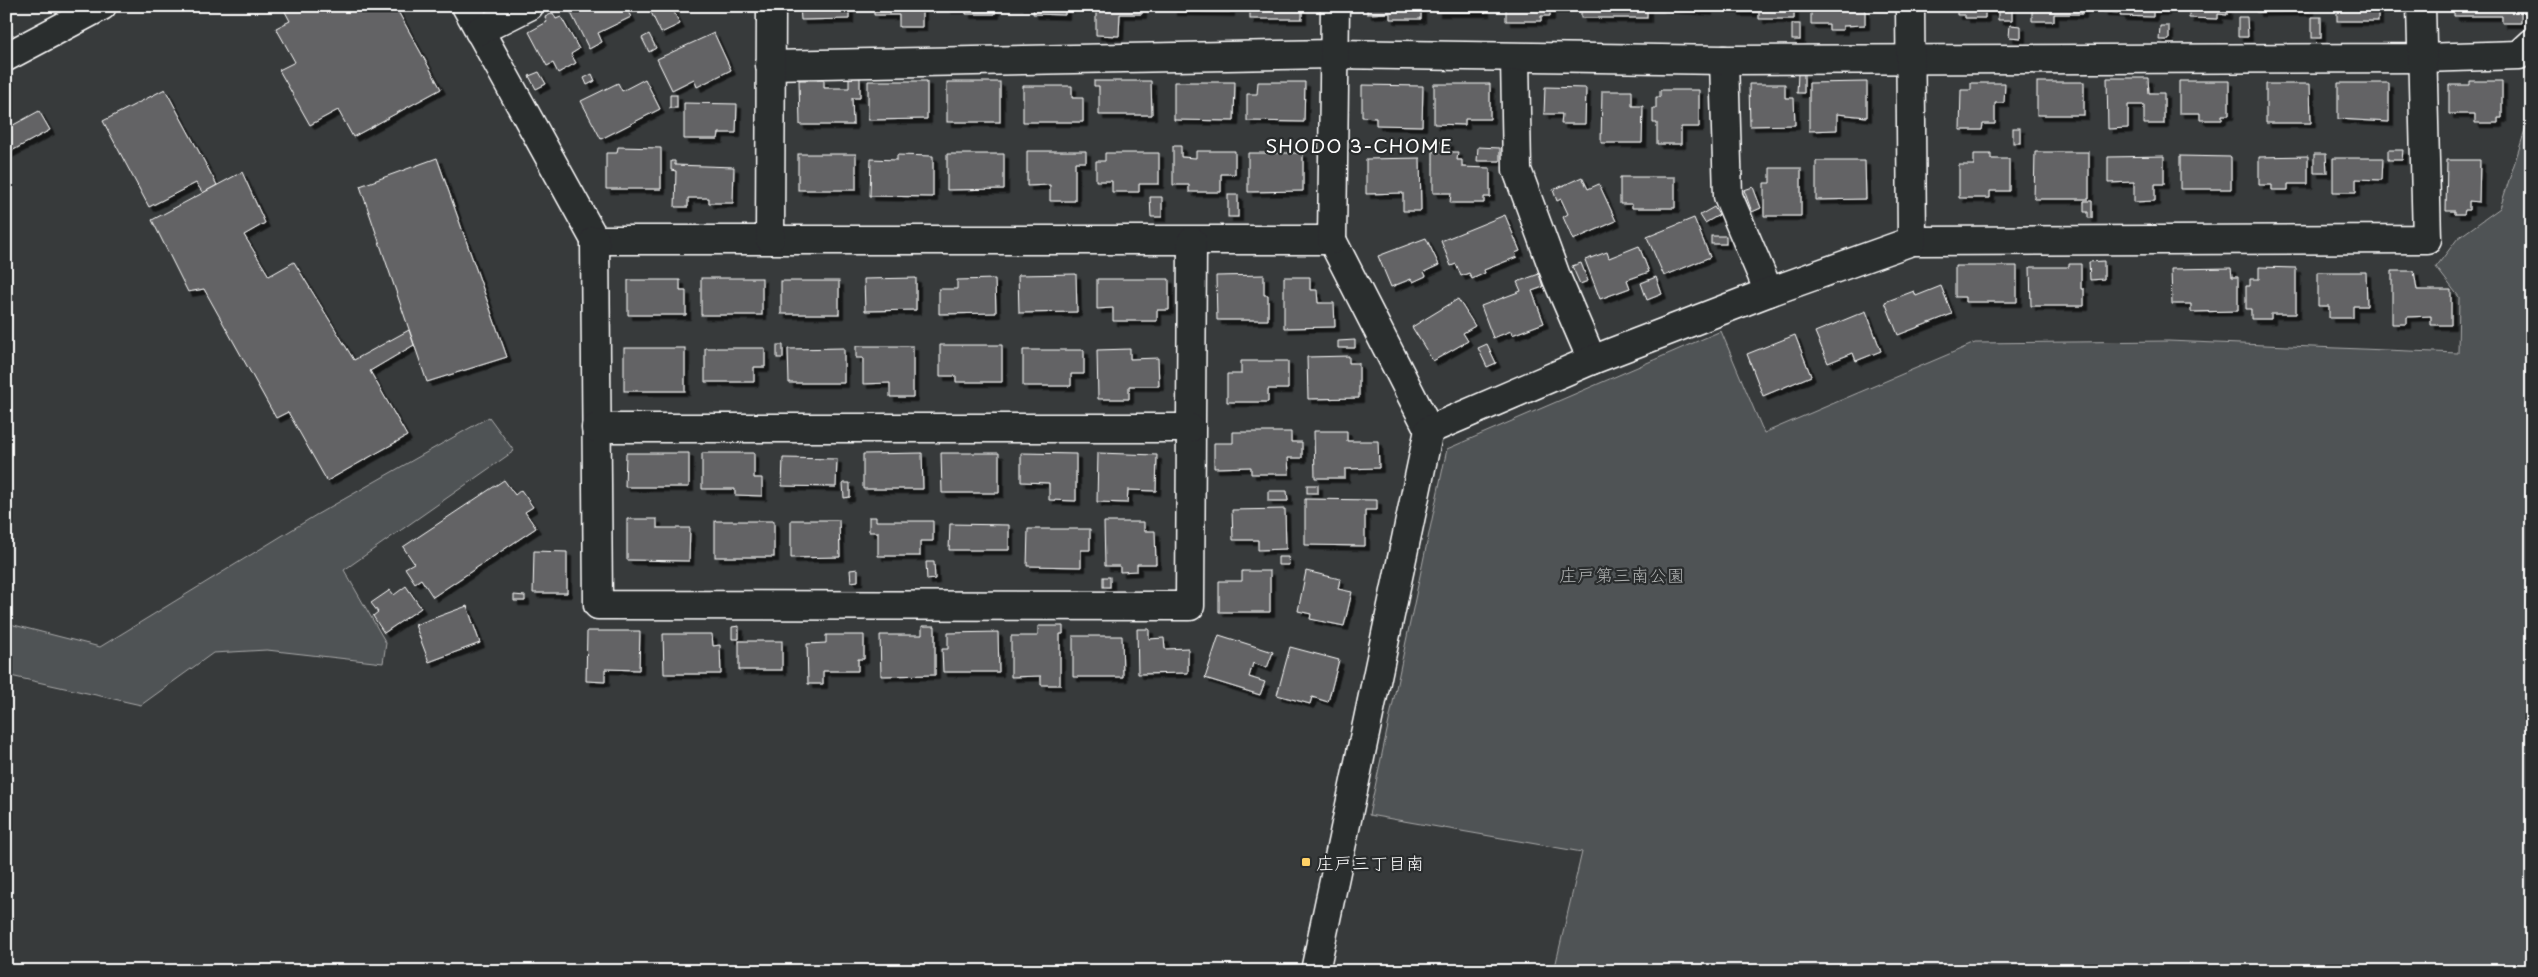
<svg xmlns="http://www.w3.org/2000/svg" width="2538" height="977" viewBox="0 0 2538 977" font-family="'Playpen Sans','Klee One',sans-serif">
<style>
.green{fill:#505354;stroke:#a8a9aa}
.building{fill:#636465;stroke:#fff;filter:url(#shadow)}
.lines{fill:none;stroke-linecap:round;stroke-linejoin:round}
.street-casing{stroke:#fff;stroke-width:31}
.secondary-casing{stroke:#fff;stroke-width:31}
.street{stroke:#2a2d2e;stroke-width:28}
.secondary{stroke:#2a2d2e;stroke-width:28}
.poi-dot{fill:#ffd166;stroke:#2a2d2e;stroke-width:2}
.labels{text-anchor:middle;dominant-baseline:central;stroke-width:4.5;stroke-linejoin:round;paint-order:stroke}
.park-label{font-size:18px;fill:#b0b2b2;stroke:#2a2d2e}
.poi-label{font-size:18px;fill:#fff;stroke:#2a2d2e;text-anchor:start}
.neighbourhood-label{font-size:19px;letter-spacing:1px;fill:#fff;stroke:#2a2d2e}
</style>
<defs>
<filter id="shadow"><feDropShadow dx="4.5" dy="4.5" stdDeviation="0" flood-color="#0009"/></filter>
</defs>
<rect width="100%" height="100%" fill="#373a3b"/>
<filter id="ink" filterUnits="userSpaceOnUse"><feTurbulence type="fractalNoise" baseFrequency=".02" numOctaves="2"/><feDisplacementMap in="SourceGraphic" scale="10" xChannelSelector="R" yChannelSelector="G"/><feConvolveMatrix kernelMatrix="1 2 1 2 8 2 1 2 1" color-interpolation-filters="sRGB"/></filter>
<g filter="url(#ink)">
<g class="green">
<path d="M2532,109V971H1554L1582,852L1369,815L1447,449L1721,331L1764,433L1975,343L2168,341L2458,353L2459,297L2436,267L2458,238L2500,208Z"/>
<path d="M489,417L514,451L344,570L386,643L383,663L267,650L213,653L141,705L6,675V623L100,647L316,515Z"/>
</g>
<g class="building">
<path d="M282,6H395L441,89L353,137L338,110L310,125L279,70L295,62L276,28L290,21Z"/>
<path d="M574,6H584L585,9L592,6H625L631,17L598,33L602,42L589,49L569,9Z"/>
<path d="M648,6H671L680,24L661,33Z"/>
<path d="M800,6H849V19L801,20Z"/>
<path d="M874,6H922V27H899V15H874Z"/>
<path d="M947,6H995V14H966V9H947Z"/>
<path d="M1019,6H1081V8H1065V15L1033,14L1034,6Z"/>
<path d="M1096,6H1142V14H1120L1119,36L1096,35Z"/>
<path d="M1172,6H1230V12L1172,11Z"/>
<rect x="1250" y="6" width="52" height="13"/>
<path d="M1367,6H1421V19H1390V13L1367,14Z"/>
<rect x="1436" y="6" width="49" height="6"/>
<path d="M1506,6H1550V16H1541V21H1506Z"/>
<rect x="1581" y="6" width="66" height="12"/>
<path d="M1660,6H1708V11L1660,8Z"/>
<path d="M1735,6H1794V19H1759V12H1735Z"/>
<path d="M1811,6H1865V25L1843,26V30H1829V24H1811Z"/>
<path d="M1957,6H2012V20H1998V11H1985V18H1965V15H1957Z"/>
<path d="M2032,6H2090V9H2082V14H2054V21H2032Z"/>
<path d="M2103,6H2165V11H2153V17L2120,16L2121,13L2103,12Z"/>
<path d="M2189,6H2227V15L2218,14V19L2189,18Z"/>
<path d="M2256,6H2310V11L2256,12Z"/>
<rect x="2337" y="6" width="41" height="15"/>
<path d="M2454,6H2521V23H2502V16H2454Z"/>
<path d="M553,13L556,19L561,17L579,49L571,54L576,63L558,73L553,63L547,66L529,32L547,22L545,17Z"/>
<path d="M2238,17H2247L2248,37H2238Z"/>
<rect x="2312" y="17" width="9" height="21"/>
<rect x="1792" y="24" width="8" height="16"/>
<path d="M2010,25L2021,26V38L2009,37Z"/>
<path d="M2160,26H2169V40H2159Z"/>
<path d="M714,33L731,70L697,87L694,79L672,90L657,59Z"/>
<path d="M649,34L656,48L649,52L642,38Z"/>
<path d="M539,72L546,84L536,89L529,76Z"/>
<path d="M1798,73L1804,74V93H1797Z"/>
<path d="M592,74L595,81L587,85L584,78Z"/>
<path d="M849,77H860V98H852L853,125H800L799,80H824V88H849Z"/>
<path d="M2107,78H2148L2149,93H2164V124H2144V105H2128V128L2108,129Z"/>
<path d="M645,79L660,109L601,139L581,101L618,83L622,91Z"/>
<path d="M868,81H927V119L868,120Z"/>
<path d="M1094,81H1151L1152,115H1099V86H1094Z"/>
<path d="M2179,81H2229V115H2222V120H2200V113H2179Z"/>
<path d="M2470,81H2502V118H2498V123H2475V114H2449V85H2470Z"/>
<rect x="947" y="82" width="53" height="40"/>
<path d="M1174,82H1235L1234,121L1174,120Z"/>
<path d="M1258,82H1305L1304,122L1247,121V94H1257Z"/>
<path d="M1867,82V117L1837,114V130L1809,131V83Z"/>
<rect x="2037" y="82" width="47" height="33"/>
<path d="M1971,83H2005L2004,103H1995V124H1983L1982,130H1960L1961,90H1971Z"/>
<path d="M2338,83H2389V122L2338,119Z"/>
<path d="M1434,84H1490V119H1465V125L1434,124Z"/>
<path d="M1749,84H1785V98H1794L1795,125L1750,126Z"/>
<path d="M2266,84H2310L2311,123H2266Z"/>
<path d="M1362,85L1423,86L1422,126L1376,125V118L1362,117Z"/>
<path d="M1023,86H1072V98H1083V122H1023Z"/>
<path d="M1545,87L1586,88L1585,124H1561L1562,114H1544Z"/>
<path d="M165,89L217,185L203,193L196,183L149,207L103,121Z"/>
<path d="M1660,90H1699V127H1681V144H1657V123H1653V108H1656V97H1660Z"/>
<path d="M1602,91H1632V106H1643L1642,143H1601Z"/>
<rect x="670" y="95" width="7" height="13"/>
<path d="M684,103L737,104L736,133H719L718,139H684Z"/>
<path d="M39,111L50,130L6,154V129Z"/>
<rect x="2013" y="128" width="7" height="15"/>
<path d="M1433,142H1449V152H1458L1457,160H1462V167L1490,168V197H1484V203H1450L1451,193H1433Z"/>
<path d="M1173,146H1181V157L1196,158V151H1235V174H1221V192H1189V185H1173Z"/>
<path d="M618,147L661,148V189H606V153H617Z"/>
<path d="M1478,147L1500,148V161H1477Z"/>
<path d="M2388,150H2403L2402,160H2388Z"/>
<path d="M1027,151H1086V162H1075V201H1050V185L1027,186Z"/>
<path d="M2035,152H2089V199H2034Z"/>
<path d="M1105,153H1159V184H1139V192H1112V181H1096V161H1105Z"/>
<path d="M1248,153H1303V191L1248,192Z"/>
<rect x="798" y="154" width="58" height="36"/>
<path d="M947,154H1004V189L947,190Z"/>
<path d="M1974,154H1991V159H2009V191H1990V198H1959V165H1974Z"/>
<path d="M2314,154H2326L2327,173H2314Z"/>
<path d="M897,155L933,156V197L870,196L871,159L897,160Z"/>
<path d="M2164,156V184H2155V201L2134,202V182L2108,183V157Z"/>
<path d="M2180,156L2231,157V189H2180Z"/>
<path d="M2308,156V184H2288V190H2272V185H2259V157Z"/>
<path d="M437,158L507,357L427,382L360,186Z"/>
<path d="M1420,158L1421,211H1403V193L1366,194V159Z"/>
<path d="M2333,158H2383L2382,180L2356,179V192H2333Z"/>
<path d="M2447,160H2480L2479,202L2469,201V210H2465L2464,214H2455V211H2446Z"/>
<path d="M671,161H675V165L734,167L733,203H709V198H688V207H675L676,171L671,170Z"/>
<path d="M1816,161H1865L1866,199L1816,200Z"/>
<path d="M1770,168H1801V216H1764V183H1770Z"/>
<path d="M242,172L265,223L244,235L269,276L294,262L354,360L409,330L414,345L370,371L407,436L327,481L288,412L276,418L204,289L188,292L152,220Z"/>
<path d="M1582,177L1588,189L1599,184L1616,221L1573,240L1563,217L1568,214L1561,199L1557,201L1553,190Z"/>
<path d="M1620,177H1675V208H1632V204H1620Z"/>
<path d="M1753,187L1761,208L1752,212L1744,190Z"/>
<rect x="1228" y="195" width="10" height="22"/>
<path d="M1150,197H1162V217H1151Z"/>
<path d="M2084,201H2092V218H2088V212H2084Z"/>
<path d="M1714,207L1719,215L1705,223L1700,215Z"/>
<path d="M1505,215L1520,251L1515,253L1517,257L1484,270L1485,273L1472,279L1469,273L1461,276L1456,264L1451,266L1441,241Z"/>
<path d="M1694,218L1710,257L1664,276L1647,237Z"/>
<rect x="1711" y="236" width="15" height="8"/>
<path d="M1426,238L1439,265L1424,272L1426,276L1413,282L1411,279L1391,287L1378,256Z"/>
<path d="M1639,246L1649,272L1627,280L1630,288L1600,299L1585,260L1607,252L1609,258Z"/>
<path d="M2104,261V279L2090,280L2089,262Z"/>
<path d="M1581,263L1588,281L1580,284L1572,266Z"/>
<path d="M2069,264H2081V289H2084V306H2031L2030,267H2069Z"/>
<path d="M1955,266H2017V302H1965V297H1955Z"/>
<path d="M2259,267L2296,268V314H2271V319H2251V309H2246V286H2250V279H2259Z"/>
<path d="M2231,268L2232,277H2238V311L2191,312V304H2172L2171,269Z"/>
<path d="M2392,271H2414L2417,290H2451V325H2431V316L2407,317V324H2392Z"/>
<path d="M2318,272H2366L2367,306H2353V318H2329V306H2318Z"/>
<path d="M1076,274L1077,312L1019,313L1018,275Z"/>
<path d="M1539,274L1543,287L1532,291L1544,323L1512,335L1511,331L1493,338L1481,306L1521,291L1517,282Z"/>
<path d="M1264,275V295H1268V320H1217L1216,276Z"/>
<path d="M1284,277H1310V290H1317L1318,303H1334L1335,327L1284,328Z"/>
<path d="M1656,277L1662,294L1647,300L1641,283Z"/>
<rect x="701" y="278" width="61" height="37"/>
<path d="M916,278V310L865,311L864,279Z"/>
<path d="M995,279L996,313L939,314V289H957V280Z"/>
<path d="M1097,279H1169V310H1157V321H1113V308L1097,309Z"/>
<path d="M628,280H680V291H686V315H628Z"/>
<rect x="781" y="281" width="58" height="33"/>
<path d="M1941,286L1952,314L1898,335L1885,302L1914,291L1916,296Z"/>
<path d="M1458,299L1475,326L1463,333L1468,341L1433,361L1412,327Z"/>
<path d="M1866,311L1881,351L1856,361L1853,353L1828,363L1815,332Z"/>
<path d="M1795,335L1811,376L1763,396L1747,354Z"/>
<path d="M1355,340V348H1338V341Z"/>
<path d="M1487,344L1496,363L1487,367L1478,348Z"/>
<rect x="777" y="345" width="6" height="13"/>
<path d="M940,345H1002V382H956V376H940Z"/>
<path d="M856,346H913V397H890V383L863,384V358H856Z"/>
<rect x="624" y="348" width="61" height="43"/>
<path d="M705,348H765V367H754V382H705Z"/>
<path d="M844,348V383H789L788,349Z"/>
<path d="M1130,349V359L1158,358L1159,386H1129V399H1098L1097,350Z"/>
<path d="M1023,350H1084V374H1071V386H1023Z"/>
<path d="M1349,356V363H1359V398L1308,399L1307,357Z"/>
<path d="M1241,361H1288V389H1268V402H1227V374H1241Z"/>
<path d="M1314,431H1347V441H1378L1379,468L1345,469V478H1315Z"/>
<path d="M1233,432H1291V442H1302V458H1288L1289,474H1251V467L1214,468V443H1233Z"/>
<path d="M626,453H689V487H625Z"/>
<path d="M702,453H754V478H762V496L735,495V489H702Z"/>
<path d="M922,453L923,489H863V454Z"/>
<path d="M941,453H999V493H942Z"/>
<path d="M1021,453L1076,454V501L1049,500V483L1021,482Z"/>
<path d="M1098,453L1157,455L1156,491L1128,490L1127,503L1097,502Z"/>
<path d="M783,458L837,459L836,487L782,486Z"/>
<path d="M504,480L515,495L521,490L533,507L525,512L536,528L433,597L421,579L415,583L405,568L414,563L403,547Z"/>
<path d="M843,483H850V497L844,498Z"/>
<rect x="1307" y="485" width="11" height="8"/>
<path d="M1268,491H1287L1288,501H1268Z"/>
<path d="M1305,499L1377,500V510H1365V546L1305,545Z"/>
<path d="M1285,509L1286,549L1258,550V540H1233L1232,510Z"/>
<path d="M869,517H876V521H933V541H920V556H878V532H869Z"/>
<path d="M627,519H657V528H690L689,561L627,560Z"/>
<path d="M791,520H839L840,557L791,558Z"/>
<rect x="715" y="521" width="59" height="36"/>
<path d="M1104,522H1144V531H1155L1156,564H1137V571L1120,572V566H1105Z"/>
<path d="M950,524L1009,525V550H949Z"/>
<path d="M1028,529H1090V550H1081V567L1027,566Z"/>
<path d="M534,551L567,552V593H533Z"/>
<path d="M1278,557H1288L1289,565H1278Z"/>
<path d="M926,562H934L935,579L927,580Z"/>
<path d="M858,569V581L851,582L850,570Z"/>
<path d="M1242,571H1270V612H1219V581H1242Z"/>
<path d="M1306,571L1340,579L1338,589L1352,592L1344,626L1310,619L1311,614L1298,611Z"/>
<rect x="1103" y="577" width="7" height="10"/>
<path d="M406,586L421,608L384,633L373,616L378,612L371,603L390,590L394,595Z"/>
<path d="M514,595L525,596V601H514Z"/>
<path d="M467,606L480,643L429,662L415,625Z"/>
<path d="M739,626V639H732V627Z"/>
<path d="M922,626H935V675L881,676L880,635H922Z"/>
<path d="M1038,626H1063V634H1060V685H1041V676L1011,677V636H1038Z"/>
<path d="M1137,629H1149V639L1164,638L1165,649L1188,648V673L1138,674Z"/>
<path d="M587,631H640L639,670L605,669V682L586,681Z"/>
<path d="M998,632L999,672H943L942,649H948V633Z"/>
<path d="M663,634H712L713,646L720,645L721,674H664Z"/>
<path d="M826,635H864V659H858V671H823V684H808L807,644L826,643Z"/>
<path d="M1219,635L1273,652L1267,668L1253,663L1249,677L1265,682L1260,695L1205,678Z"/>
<path d="M1073,636H1122L1123,677H1073Z"/>
<rect x="739" y="641" width="43" height="29"/>
<path d="M1290,647L1339,660L1328,702L1312,697L1310,704L1277,695Z"/>
</g>
<g class="lines">
<g class="street-casing">
<g id="street">
<path d="M466,6L595,240H1332L1429,430"/>
<path d="M479,31L529,6"/>
<path d="M1515,58L1517,170L1557,279L1592,360"/>
<path d="M1724,60L1728,196L1769,292"/>
<path d="M770,65L1334,54L1724,60L2422,58L2519,55L2532,43"/>
<path d="M770,239L771,6"/>
<path d="M595,240L598,605L1190,606L1192,241"/>
<path d="M1332,240L1335,6"/>
<path d="M1912,241L2427,239L2421,6"/>
<path d="M596,428H1190"/>
</g>
</g>
<g class="secondary-casing">
<g id="secondary">
<path d="M6,57L102,6"/>
<path d="M1315,971L1429,430L1592,360L1769,292L1912,241L1910,6"/>
</g>
</g>
<use href="#street" class="street"/>
<use href="#secondary" class="secondary"/>
</g>
</g>
<rect class="poi-dot" x="1301" y="857" width="10" height="10" rx="2.5"/>
<g class="labels">
<g class="park-label">
<text x="1622" y="574">庄戸第三南公園</text>
</g>
<g class="poi-label">
<text x="1316" y="862">庄戸三丁目南</text>
</g>
<g class="neighbourhood-label">
<text x="1359" y="145">SHODO 3-CHOME</text>
</g>
</g>
<rect width="2538" height="977" fill="none" stroke="#2a2d2e" stroke-width="25"/>
<rect x="12" y="12" width="2513" height="952" fill="none" stroke="#fff" stroke-width="2" filter="url(#ink)"/>
</svg>
